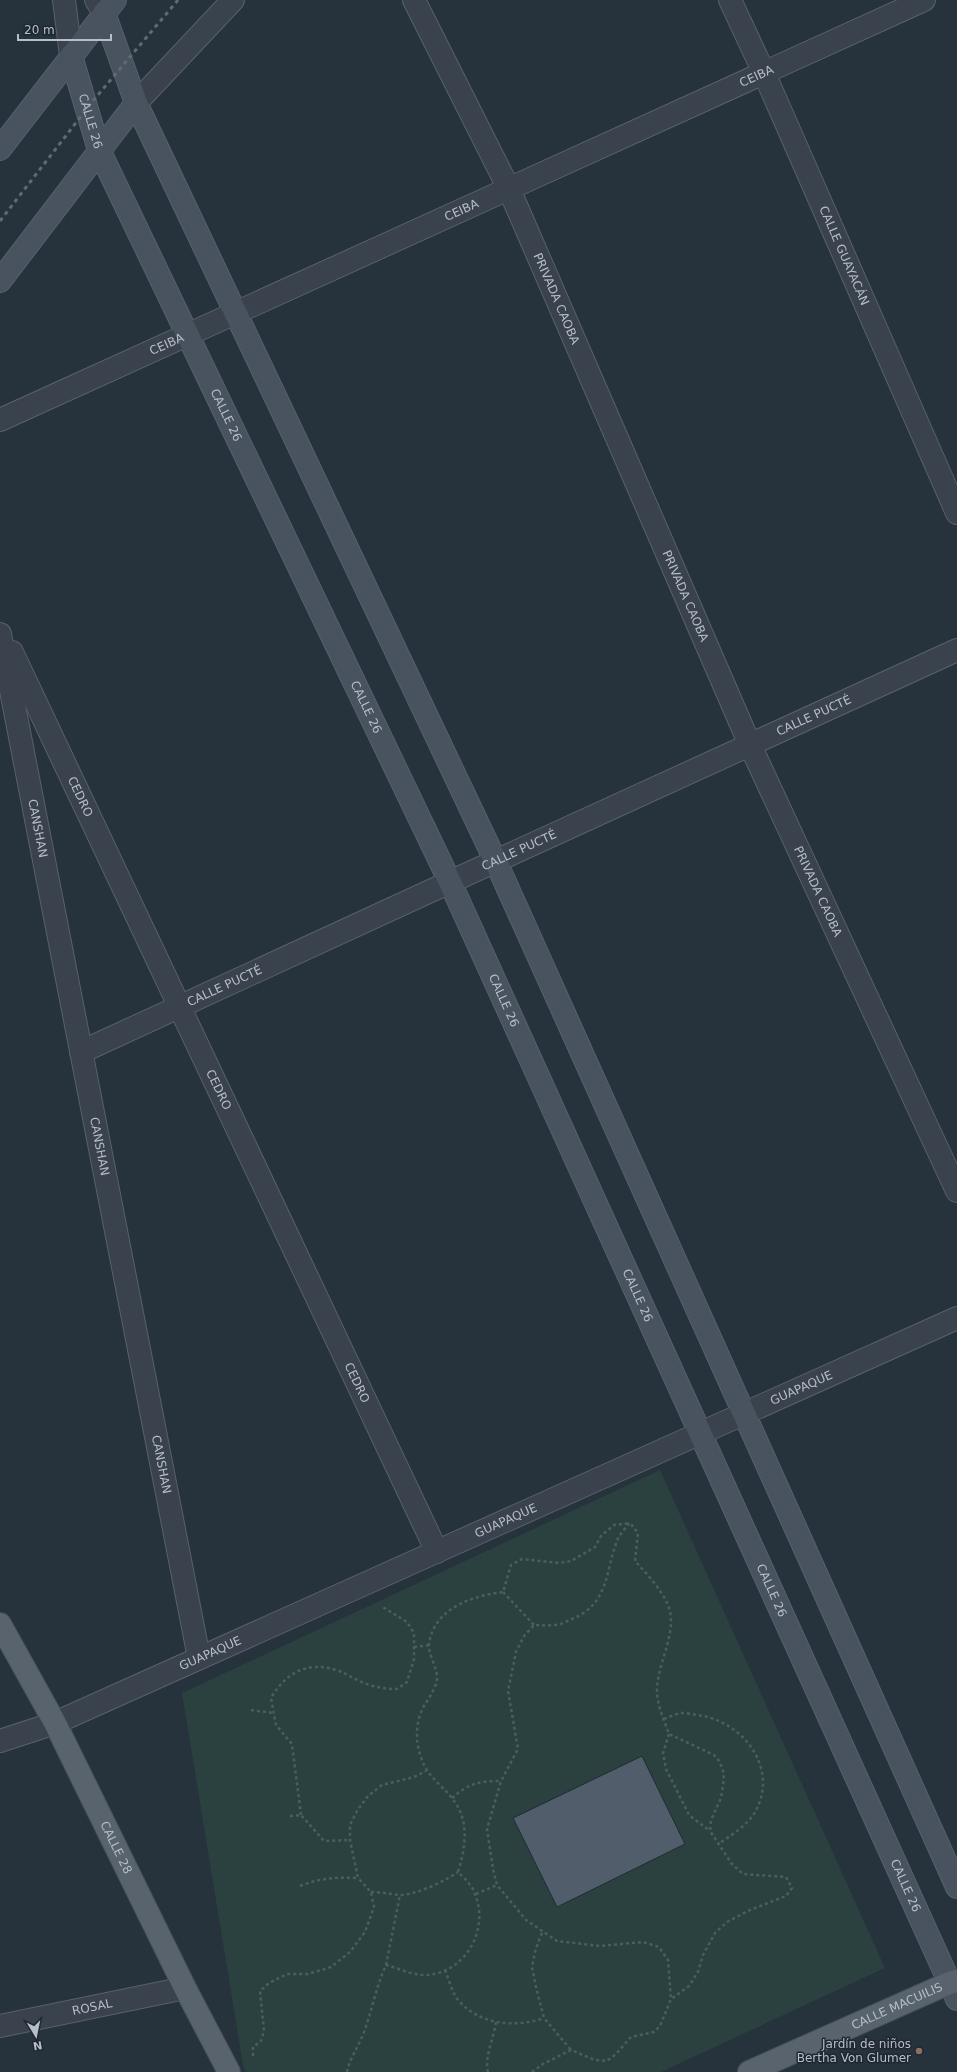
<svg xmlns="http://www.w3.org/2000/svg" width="957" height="2072" viewBox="0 0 957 2072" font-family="'DejaVu Sans',sans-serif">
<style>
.green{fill:#2b4140}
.building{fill:#515d6a;stroke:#212a34}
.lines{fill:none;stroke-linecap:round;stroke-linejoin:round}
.minor-casing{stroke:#58616b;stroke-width:24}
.tertiary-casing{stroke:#58616b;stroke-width:24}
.secondary-casing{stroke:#58616b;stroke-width:24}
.primary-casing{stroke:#464f59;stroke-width:24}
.path{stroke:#4a5e5e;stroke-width:2.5;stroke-dasharray:3 3;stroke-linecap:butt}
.minor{stroke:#3a434d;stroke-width:22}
.tertiary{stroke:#3a434d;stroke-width:22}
.secondary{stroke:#48535f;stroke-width:22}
.primary{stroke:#58636d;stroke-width:22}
.rail{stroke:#5e6a75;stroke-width:3;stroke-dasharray:4 4;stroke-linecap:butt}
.education-dot{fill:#8d6e63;stroke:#1f2832;stroke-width:1.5}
.labels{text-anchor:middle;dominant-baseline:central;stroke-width:3;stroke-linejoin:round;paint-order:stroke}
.street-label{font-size:12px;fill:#b6bec8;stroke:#1f2832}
.poi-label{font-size:12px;fill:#b6bec8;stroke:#1f2832;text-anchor:end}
</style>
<rect width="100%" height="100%" fill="#26323c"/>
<path class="green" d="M660,1470L885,1968L661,2072H246L243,2065L182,1693Z"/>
<path class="building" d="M642,1756L685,1844L557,1907L513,1818Z"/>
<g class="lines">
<g class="minor-casing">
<g id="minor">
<path id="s1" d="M414,0L509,189L750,745L957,1191"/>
<path id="s2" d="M730,0L764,73L957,513"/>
<path d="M136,103L233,0"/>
<path id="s3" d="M0,420L924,0"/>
<path id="s4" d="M0,634L199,1658"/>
<path id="s5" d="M12,652L437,1552"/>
<path id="s6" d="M81,1052L450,882"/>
<path id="s7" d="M0,1741L55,1723L957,1318"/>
<path id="s8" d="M0,2026L185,1988"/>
</g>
</g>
<g class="tertiary-casing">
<g id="tertiary">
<path d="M64,0L71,56"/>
<path d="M96,0L104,13"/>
<path id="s9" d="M450,882L957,650"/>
</g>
</g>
<g class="secondary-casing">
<g id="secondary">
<path d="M104,13L136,103L496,862L957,1887"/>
<path id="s10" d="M71,56L99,150L450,882L957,1999"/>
<path d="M0,149L115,0"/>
<path d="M0,281L136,103"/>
</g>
</g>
<g class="primary-casing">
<g id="primary">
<path id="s11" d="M0,1624L55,1723L185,1988L229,2072"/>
<path id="s12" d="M749,2072L949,1983L957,1981"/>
</g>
</g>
<g class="path">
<path d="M629,1523C625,1529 619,1535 617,1541C605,1572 609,1604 572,1619C567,1621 561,1625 555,1625C548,1626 541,1625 534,1625L524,1636L516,1652L508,1691L518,1749L501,1781L487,1829L493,1869L497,1885L526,1920L557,1941L600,1946L643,1942L659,1947L668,1960L671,1999"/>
<path d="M503,1592L534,1625"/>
<path d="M414,1647L429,1645"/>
<path d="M251,1710L273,1713"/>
<path d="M664,1719C669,1717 675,1714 681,1713C686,1713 692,1714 697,1715C742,1720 780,1768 755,1812C749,1824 729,1837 718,1844"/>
<path d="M669,1734L663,1753L666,1769L689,1815L710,1831"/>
<path d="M452,1798C469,1783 480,1781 501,1781"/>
<path d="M301,1815L292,1744L276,1725L271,1698C286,1672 309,1660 339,1671C349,1675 359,1682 370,1685C379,1688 388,1689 397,1689L407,1682L414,1659V1633L407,1622L381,1606"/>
<path d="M290,1816L301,1815L324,1841L350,1840"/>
<path d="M300,1886C320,1878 337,1877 358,1878"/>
<path d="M371,1892C381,1892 390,1894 400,1895C416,1895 445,1881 458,1872"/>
<path d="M476,1894L497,1885"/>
<path d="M542,1933L536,1948L532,1967L536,1987L544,2018L571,2050"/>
<path d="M386,1965L400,1895"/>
<path d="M445,1970C449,1980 452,1993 459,2001C480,2025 516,2028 544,2018"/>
<path d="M253,2056V2047L261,2041L264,2031L260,1991L269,1983L287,1974H308L331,1967L350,1952L365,1932L374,1907L371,1892L358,1878L350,1840V1825L357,1811L368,1796L382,1785L414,1777L426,1771"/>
<path d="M347,2072C350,2057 359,2046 364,2032C372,2010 376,1987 386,1965C397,1968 410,1974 422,1975C464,1976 490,1931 475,1894C472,1885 465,1879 458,1872C466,1846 470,1819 451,1797C438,1781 426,1776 420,1754C415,1740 416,1719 424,1706C429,1698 435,1690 437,1679C438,1668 428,1655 429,1644C434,1608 472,1596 503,1592L511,1565L522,1559L559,1563L571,1561L595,1547L601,1536L614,1525L630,1523"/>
<path d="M488,2072C484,2057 494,2038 496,2022"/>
<path d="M532,2072L543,2064L571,2050L595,2060L607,2061L616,2054L631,2037L654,2032L660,2026L671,1999L689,1986L698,1972L703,1955L715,1933L727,1922L750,1910L786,1896L792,1888L786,1877L743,1874L732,1864L710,1831L711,1820L721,1798L723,1786L724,1774L720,1762L714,1755L669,1734C664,1720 658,1707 657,1693C656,1664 679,1632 668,1605C661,1589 647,1574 635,1561L638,1533L630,1523"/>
</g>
<use href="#minor" class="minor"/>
<use href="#tertiary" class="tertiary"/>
<use href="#secondary" class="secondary"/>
<use href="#primary" class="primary"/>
<path class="rail" d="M0,221L92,102L178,0"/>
</g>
<circle class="education-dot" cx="919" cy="2051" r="4"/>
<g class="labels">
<g class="street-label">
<text stroke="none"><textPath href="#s3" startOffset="831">CEIBA</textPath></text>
<text stroke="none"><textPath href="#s10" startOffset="68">CALLE 26</textPath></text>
<text stroke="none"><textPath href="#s3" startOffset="507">CEIBA</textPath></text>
<text stroke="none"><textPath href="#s2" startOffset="280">CALLE GUAYACÁN</textPath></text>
<text stroke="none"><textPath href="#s1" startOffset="331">PRIVADA CAOBA</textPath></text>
<text stroke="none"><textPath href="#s3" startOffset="183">CEIBA</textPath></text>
<text stroke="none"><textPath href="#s10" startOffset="392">CALLE 26</textPath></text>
<text stroke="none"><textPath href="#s1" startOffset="655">PRIVADA CAOBA</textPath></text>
<text stroke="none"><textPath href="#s10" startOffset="716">CALLE 26</textPath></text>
<text stroke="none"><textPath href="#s9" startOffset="400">CALLE PUCTÉ</textPath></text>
<text stroke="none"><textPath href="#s5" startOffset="160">CEDRO</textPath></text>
<text stroke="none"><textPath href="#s4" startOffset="198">CANSHAN</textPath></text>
<text stroke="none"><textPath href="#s9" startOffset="76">CALLE PUCTÉ</textPath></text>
<text stroke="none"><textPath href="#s1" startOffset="979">PRIVADA CAOBA</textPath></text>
<text stroke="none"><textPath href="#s6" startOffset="158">CALLE PUCTÉ</textPath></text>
<text stroke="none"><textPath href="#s10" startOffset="1040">CALLE 26</textPath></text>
<text stroke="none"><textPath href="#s5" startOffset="484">CEDRO</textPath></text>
<text stroke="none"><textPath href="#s4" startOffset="522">CANSHAN</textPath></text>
<text stroke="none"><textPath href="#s10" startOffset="1364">CALLE 26</textPath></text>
<text stroke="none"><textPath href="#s5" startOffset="808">CEDRO</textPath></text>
<text stroke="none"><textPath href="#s7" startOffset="876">GUAPAQUE</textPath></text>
<text stroke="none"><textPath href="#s4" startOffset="846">CANSHAN</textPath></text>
<text stroke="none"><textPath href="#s7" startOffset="552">GUAPAQUE</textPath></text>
<text stroke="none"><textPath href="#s10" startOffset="1688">CALLE 26</textPath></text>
<text stroke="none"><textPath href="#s7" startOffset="228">GUAPAQUE</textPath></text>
<text stroke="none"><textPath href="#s11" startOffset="252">CALLE 28</textPath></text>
<text stroke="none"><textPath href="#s10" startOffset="2012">CALLE 26</textPath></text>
<text stroke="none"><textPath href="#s12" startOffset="162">CALLE MACUILIS</textPath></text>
<text stroke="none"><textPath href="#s8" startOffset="94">ROSAL</textPath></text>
</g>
<g class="poi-label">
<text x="911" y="2044">Jardín de niños<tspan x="911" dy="14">Bertha Von Glumer</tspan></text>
</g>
</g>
<g transform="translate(36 2036) rotate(170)" stroke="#1f2832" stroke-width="3" paint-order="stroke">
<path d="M0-3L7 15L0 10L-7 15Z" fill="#b6bec8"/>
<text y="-6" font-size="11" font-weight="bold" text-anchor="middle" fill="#b6bec8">N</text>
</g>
<path d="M18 34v6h93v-6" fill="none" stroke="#b6bec8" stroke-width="2"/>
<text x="24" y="34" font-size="12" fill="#b6bec8" stroke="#1f2832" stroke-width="3" paint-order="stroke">20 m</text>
</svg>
